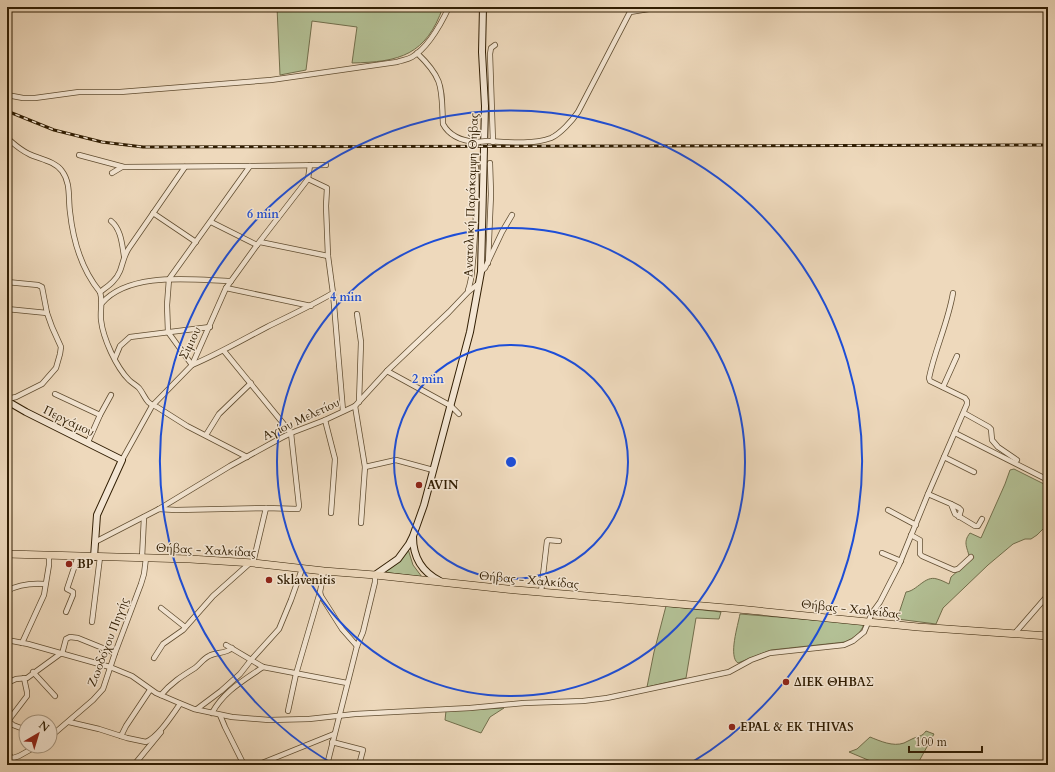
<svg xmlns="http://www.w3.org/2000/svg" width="1055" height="772" viewBox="0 0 1055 772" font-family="Cardo,serif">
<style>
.green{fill:#b3c095;stroke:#726f4c}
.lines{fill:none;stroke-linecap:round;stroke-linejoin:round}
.street-casing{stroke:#604d31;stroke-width:6}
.secondary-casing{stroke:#311e03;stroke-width:8}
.primary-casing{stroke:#311e03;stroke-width:8}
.street{stroke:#f4e6d3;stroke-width:4.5}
.secondary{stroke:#f4e6d3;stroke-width:6}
.primary{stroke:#eed9bc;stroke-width:7}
.rail-casing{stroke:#311e03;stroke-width:3}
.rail{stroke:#f4e6d3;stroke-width:1.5;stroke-dasharray:4.5;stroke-linecap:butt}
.street-bridge-casing{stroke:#604d31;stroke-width:6;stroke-linecap:butt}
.street-bridge{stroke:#f4e6d3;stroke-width:4.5}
.ring{fill:none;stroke:#1d4ed8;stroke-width:2}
.poi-dot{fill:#8f2418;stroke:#f4e6d3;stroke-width:1.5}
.labels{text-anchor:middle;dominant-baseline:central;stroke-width:3;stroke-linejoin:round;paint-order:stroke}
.street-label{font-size:12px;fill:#311e03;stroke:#f4e6d3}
.poi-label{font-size:12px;font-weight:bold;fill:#311e03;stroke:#f4e6d3;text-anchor:start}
.centre{fill:#1d4ed8;stroke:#f4e6d3;stroke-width:2}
.ring-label{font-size:12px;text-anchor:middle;font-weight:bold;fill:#1d4ed8;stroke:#f4e6d3;stroke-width:3;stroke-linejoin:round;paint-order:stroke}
</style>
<rect width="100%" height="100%" fill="#eed9bc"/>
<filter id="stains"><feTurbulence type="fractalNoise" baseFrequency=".005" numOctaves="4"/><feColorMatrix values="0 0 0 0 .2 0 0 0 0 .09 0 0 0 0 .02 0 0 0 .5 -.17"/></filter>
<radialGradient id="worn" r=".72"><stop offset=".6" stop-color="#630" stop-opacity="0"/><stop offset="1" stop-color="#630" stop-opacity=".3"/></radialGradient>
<g class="green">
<path d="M277,7H443C426,55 400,62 352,63L357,27L312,21L306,70L280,75Z"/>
<path d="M1014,469L1048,486V524L1037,535L1031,539H1025L1013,544L988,565L943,608L936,624L897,619L906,592C917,591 925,575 937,579C941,580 945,582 949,584L951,577L970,560C968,548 962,543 970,533L981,538L1005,484L1010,470Z"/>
<path d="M408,549L413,565L422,577L383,572L397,563Z"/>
<path d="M666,606L721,612L719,619L696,618L686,678L647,687L654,652Z"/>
<path d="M740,614L864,624C861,633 854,638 845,642L771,650L738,663C728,657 738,625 740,614Z"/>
<path d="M504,708L490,717L481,733L445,720L446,711Z"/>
<path d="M926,731L934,734L917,765H880L849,752L857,749L870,737C880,741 893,747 904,743C907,742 909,740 912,739C918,736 922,737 926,731Z"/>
</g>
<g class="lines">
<g class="street-casing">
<g id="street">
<path d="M417,53C445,80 441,88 443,124C450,137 463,141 476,142"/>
<path d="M7,95L23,98H35L79,92H120L271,80L397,62C402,60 407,60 412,57C429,47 441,24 449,7"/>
<path d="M7,138C14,144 20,150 29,154C39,159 55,161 62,171C71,183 68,198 70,212C73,240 82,270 100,292C103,301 100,310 101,320C103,338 116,367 129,380C132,383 136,385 139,388C146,397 145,403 157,407L187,426L247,457"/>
<path d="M488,141C506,142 533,145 551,138C560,134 572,121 578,112L630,12L661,7"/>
<path d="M493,142L490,54L491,48L495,45"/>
<path d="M79,155L124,167L250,166"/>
<path d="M112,173L122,167"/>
<path d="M308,179L327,188L326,206L328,256L333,293C311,306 289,316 267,327C242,340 218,354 192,365L168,332L167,305L169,279L250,166L326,165"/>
<path d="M308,179L310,165"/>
<path d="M153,213L196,242"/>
<path d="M111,221C121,229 122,244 124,256"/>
<path d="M211,222L257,245"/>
<path d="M260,242L328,256"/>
<path d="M488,263L491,194L490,163"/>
<path d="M481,272L485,268L502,232L512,215"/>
<path d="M7,282L38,285L42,287L47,313L52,327L61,347L60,354L56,368L42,384L16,397L7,399"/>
<path d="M226,288L311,306"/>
<path d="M468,290C472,280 472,270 473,260C476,229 477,198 476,167"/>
<path d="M100,292C108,286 116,281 120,271C123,263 124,255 129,248L185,167"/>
<path d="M333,293L343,411"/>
<path d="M102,303C130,271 193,280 231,281"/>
<path d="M7,309L47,313"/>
<path d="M357,314L361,342L359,402"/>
<path d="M115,358L120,346L130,337L210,327"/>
<path d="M387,371L451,406L459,414"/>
<path d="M943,387L957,356"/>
<path d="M55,394L100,415"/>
<path d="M355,406L365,467L361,523"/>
<path d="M964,413L989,427L991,429L992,440L998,447L1017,460"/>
<path d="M325,420L335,459L331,513"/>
<path d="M955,433L1048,480"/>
<path d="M206,435L219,414L251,383"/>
<path d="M88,442L100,415L111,395"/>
<path d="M944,457L974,472"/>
<path d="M122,460L152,406L192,365L226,288L257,245L308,179"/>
<path d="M365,467L396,460L433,470"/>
<path d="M928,494L951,504L955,514L975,526H978L982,519"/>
<path d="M951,504L959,508L961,510L959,517"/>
<path d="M159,509L176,510L266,508L298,509L299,506L291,433L224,351"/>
<path d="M888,510L916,525"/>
<path d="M911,535L920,540V554L922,556L954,570L958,569L971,557"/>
<path d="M95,542L159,509L230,466L281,438L291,433L325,420L355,406L387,371L449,312L468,292L479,283"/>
<path d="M882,553L901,561"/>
<path d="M142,558L144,517"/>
<path d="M253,563L266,508"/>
<path d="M324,571L320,592L321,596L342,629L357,646"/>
<path d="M7,591C19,584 31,583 45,584"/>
<path d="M541,592L547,541L548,540L559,541"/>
<path d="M161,608L185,627"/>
<path d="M66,612L73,595V592L67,589L78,556"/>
<path d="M92,622L100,557"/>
<path d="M1015,633L1048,595"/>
<path d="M7,640L28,644L110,667L132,676L156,693L177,702L194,709L232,717L269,720L309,719L355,714L470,708L524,703L583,701L607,698L729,672L751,660L770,653L844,645L853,641L864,632L872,613L880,602L899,565L928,494L967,404V401L965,398L930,381L929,378C935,349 948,323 953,293"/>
<path d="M22,643L44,595L49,565V555"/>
<path d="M226,645L263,667L347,683"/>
<path d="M62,654L66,639L70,637L78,638L115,653"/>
<path d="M154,658L163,644L183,630L213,596L250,563"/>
<path d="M33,672L55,696"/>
<path d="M7,683L16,679L27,678L60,654"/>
<path d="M161,695C171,683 182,676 195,668C200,664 203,659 209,656C216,652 226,654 232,648"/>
<path d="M197,709L221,691L240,674L251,660L279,629L291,600L302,569"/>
<path d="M288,711L296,674L320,592"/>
<path d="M212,713C224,691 243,681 263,667"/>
<path d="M220,715L225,727L244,765"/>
<path d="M7,720L13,725L26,730"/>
<path d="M8,721L27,696V692L24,678"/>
<path d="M69,722L99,729L127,738L146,742C159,736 172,715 180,704"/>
<path d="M121,736L126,726L150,690"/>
<path d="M50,737L93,700L103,689L115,653L141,584L144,574L146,558"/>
<path d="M332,742L363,750L359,765"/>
<path d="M7,750L11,758"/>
<path d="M7,760L19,756L37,746"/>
<path d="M134,765L161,732"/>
<path d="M257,765L334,734"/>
<path d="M327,765L357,646L363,632L375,582V575"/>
</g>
</g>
<g class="secondary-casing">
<g id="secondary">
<path d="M7,401L26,412L122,460L97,515L94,557"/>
<path d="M413,537C413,557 422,572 440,581"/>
<path d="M375,575L398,559L409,544L413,536L424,505L470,332L481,272L485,106L482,52L483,7"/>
</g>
</g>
<g class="primary-casing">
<path id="primary" d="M7,554L190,559L253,563L324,571L375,575L516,590L738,609L918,627L1048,636"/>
</g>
<use href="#street" class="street"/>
<use href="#secondary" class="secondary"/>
<use href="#primary" class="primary"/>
<g class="rail-casing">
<path id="rail" d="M7,111L54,130L102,142L143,147L1048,145"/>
</g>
<use href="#rail" class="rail"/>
<g class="street-bridge-casing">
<path id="street-bridge" d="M476,142L488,141"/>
</g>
<use href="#street-bridge" class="street-bridge"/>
</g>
<g class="ring">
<circle cx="511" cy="462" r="117"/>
<circle cx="511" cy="462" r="234"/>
<path d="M333 764A351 351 0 1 1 689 764"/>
</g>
<g class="poi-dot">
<circle cx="419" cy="485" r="4"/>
<circle cx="69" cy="564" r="4"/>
<circle cx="269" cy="580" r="4"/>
<circle cx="786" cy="682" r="4"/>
<circle cx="732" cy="727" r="4"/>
</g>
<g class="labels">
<g class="street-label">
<text transform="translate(471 195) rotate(-88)">Ανατολική Παράκαμψη Θήβας</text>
<text transform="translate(190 343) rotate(-64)">Σίμιου</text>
<text transform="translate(301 419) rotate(-25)">Αγίου Μελετίου</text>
<text transform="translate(69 421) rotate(26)">Περγάμου</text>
<text transform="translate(206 550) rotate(3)">Θήβας - Χαλκίδας</text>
<text transform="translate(529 580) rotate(5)">Θήβας - Χαλκίδας</text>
<text transform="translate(851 609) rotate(6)">Θήβας - Χαλκίδας</text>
<text transform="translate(108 642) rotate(-69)">Ζωοδόχου Πηγής</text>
</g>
<g class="poi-label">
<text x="427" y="485">AVIN</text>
<text x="77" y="564">BP</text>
<text x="277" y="580">Sklavenitis</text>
<text x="794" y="682">ΔΙΕΚ ΘΗΒΑΣ</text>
<text x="740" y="727">EPAL &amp; EK THIVAS</text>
</g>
</g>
<circle cx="511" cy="462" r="6" class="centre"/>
<g class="ring-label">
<text x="263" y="218">6 min</text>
<text x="346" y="301">4 min</text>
<text x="428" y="383">2 min</text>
</g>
<rect width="1055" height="772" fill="none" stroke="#eed9bc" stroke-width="24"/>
<rect x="8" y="8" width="1039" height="756" fill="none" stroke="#311e03" stroke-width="2"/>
<rect x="12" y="12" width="1031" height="748" fill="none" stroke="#311e03"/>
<g transform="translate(38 734) rotate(38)"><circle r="19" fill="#f4e6d3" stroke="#a69680"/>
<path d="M0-3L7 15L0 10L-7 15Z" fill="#8f2418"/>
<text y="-6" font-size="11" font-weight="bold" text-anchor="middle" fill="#311e03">N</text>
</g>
<path d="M909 746v6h73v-6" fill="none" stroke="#311e03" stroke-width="2"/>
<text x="915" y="746" font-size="12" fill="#311e03" stroke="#f4e6d3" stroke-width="3" paint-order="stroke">100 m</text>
<rect width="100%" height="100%" filter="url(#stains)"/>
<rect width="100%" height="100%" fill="url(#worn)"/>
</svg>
